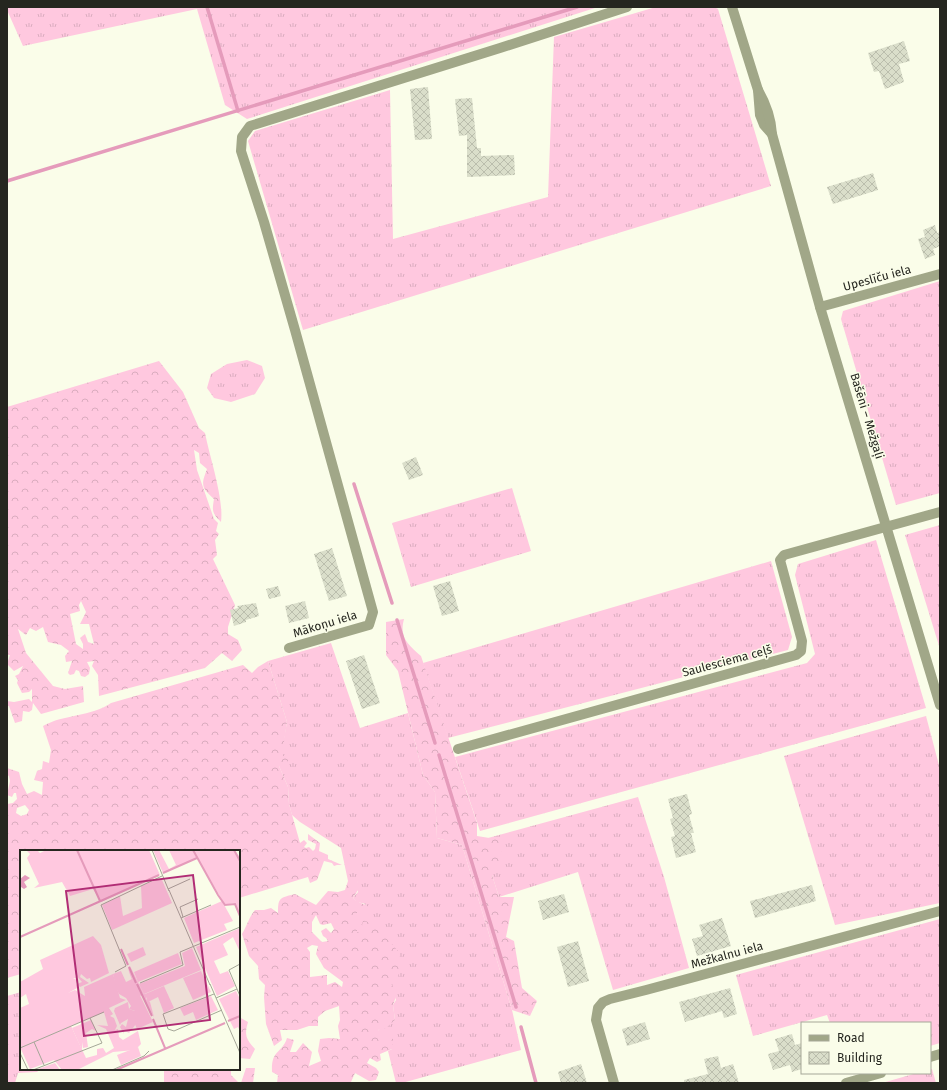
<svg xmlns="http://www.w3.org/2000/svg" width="947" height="1090" viewBox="0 0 947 1090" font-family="'Fira Sans',sans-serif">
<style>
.grass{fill:url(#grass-tufts)}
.forest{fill:url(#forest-crowns);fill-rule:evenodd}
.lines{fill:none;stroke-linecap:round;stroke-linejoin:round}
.stream{stroke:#e59bbb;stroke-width:3.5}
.building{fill:url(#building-cross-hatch)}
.minor{stroke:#a1a788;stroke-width:10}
.labels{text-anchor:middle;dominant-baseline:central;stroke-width:3;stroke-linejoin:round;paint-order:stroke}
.street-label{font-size:12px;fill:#25261f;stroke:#fafde9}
.inset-river{fill:none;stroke:#e59bbb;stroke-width:2}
.inset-road{fill:none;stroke:#a5a798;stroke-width:1}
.view{fill:#b12d75;fill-opacity:0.15;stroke:#b12d75;stroke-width:2}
.inset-edge{fill:none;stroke:#25261f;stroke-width:2}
</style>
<defs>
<pattern id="grass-tufts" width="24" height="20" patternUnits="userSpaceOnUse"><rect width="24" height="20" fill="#ffc8df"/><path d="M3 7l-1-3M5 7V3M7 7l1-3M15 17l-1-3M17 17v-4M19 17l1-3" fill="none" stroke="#daacbf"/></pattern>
<pattern id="forest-crowns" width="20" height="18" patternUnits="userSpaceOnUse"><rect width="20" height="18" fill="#ffc8df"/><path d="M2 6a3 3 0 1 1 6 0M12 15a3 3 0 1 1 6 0" fill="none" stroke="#daacbf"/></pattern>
<pattern id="building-cross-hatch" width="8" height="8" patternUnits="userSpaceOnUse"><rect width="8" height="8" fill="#dadeca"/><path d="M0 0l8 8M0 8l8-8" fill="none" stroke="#bbbead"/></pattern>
</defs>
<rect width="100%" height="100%" fill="#fafde9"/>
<g class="grass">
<path d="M7,7H598L247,119L225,105L197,9L23,46L7,10Z"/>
<path d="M656,7H714L718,9L771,186L303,330L248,141L255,131L390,90L393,239L548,197L554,37Z"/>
<path d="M940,281V493L896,505L841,319L843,311Z"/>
<path d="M247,360L262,366L265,378L255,394L231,402L214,398L207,388L211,374L227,364Z"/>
<path d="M512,488L531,551L411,587L392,523Z"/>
<path d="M940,525V649L905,535Z"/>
<path d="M876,540L926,708L480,831L455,757L807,663L815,654L795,575L798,564Z"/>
<path d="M771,561L792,637L788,650L448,738L423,663Z"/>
<path d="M331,643L360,728L408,713L423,775L435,792L437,838L462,845L512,1010L521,1050L402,1083H396L388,1051L392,1049L378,1030L395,1020L393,1005L396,1000L391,984L361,932H357V908L366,904L357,902L353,898L358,892L357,881H348L341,848L300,822L292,815L289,804L288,787L279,766L287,722L268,661Z"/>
<path d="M926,716L940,769V903L835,925L784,756Z"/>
<path d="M638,797L664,877L689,968L613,990L578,872L499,897L492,875L488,838Z"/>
<path d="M940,919V1043L930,1046V1023H830L827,1015L753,1036L736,975Z"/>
<path d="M21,992V1069H40L37,1072L18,1073L15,1083H7V996Z"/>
<path d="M930,1069H932L936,1083H882L917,1073H930Z"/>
</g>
<g class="forest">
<path d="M159,361L183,392L199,428L205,433C210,458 224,499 221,522C212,513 212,511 214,499C201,487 201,485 207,469L200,463L199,453L194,450L197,470L214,519L218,523L216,531L219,534L215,540L217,555L213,559L235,605L228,627V634L238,640L242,650L232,661L222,653L205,668L99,696L98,675L92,666L94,661L87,662L90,668L89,674L85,677L81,676L79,671L76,670L74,674L70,675L68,673L72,661L66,662L65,656L69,651L61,645L48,642L43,627L36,631L30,628L26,635L18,629L26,653L53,686L65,689L83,686L84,702L41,714L33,703L32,710L29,712L23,711L22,721L15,723L9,706H7V701L14,702L29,699L32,702V689L29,692L22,693L17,683L18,680L15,676L19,674L23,666L14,671L7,664L10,655H7V407ZM81,601L86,612L80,624H89L94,644L88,642L85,634L80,638L83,644V649L76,644L70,614L80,611L79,605Z"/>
<path d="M404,619C399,638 408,644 421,656L477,823V836L502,840L500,867L492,875L499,897H514L506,937L514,941L522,988L537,1001L530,1016L512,1010L462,845L437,838L435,792L423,775L398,671L386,655V622Z"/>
<path d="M268,661L287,722L282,755L290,760L279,766L288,787L289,804L300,843L304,840L307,843L304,847L306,848L309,847L313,851L315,849L316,844L308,840V834L320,843L319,851L328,855V859L342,865H337L334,866L332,863L324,861L317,880L310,883L308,877L239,898V851H21V974L7,978V804L13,803L17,799L16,793H14L12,797L7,795L10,781L9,776L7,775V768L19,772L22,784L27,794L34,791L42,795L43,782L34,780L37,771L42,769L43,761L49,763L51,750L43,726C64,714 91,717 111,703L243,665L252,673L258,667ZM25,805L29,810L27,814L21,816L16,813L17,808Z"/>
<path d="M348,881H357L360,887L353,898C359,904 365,903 371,909L366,916L357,909V932H361L363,920L373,924L400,953L398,980L391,984L398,991L393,1005L395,1020L386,1028L378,1030L393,1039L392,1049L380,1054L381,1060L377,1062L370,1058L367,1063L376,1068L379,1072L376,1080L369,1081L355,1073L351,1082L354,1083H277L278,1075L272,1072C271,1049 282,1054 287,1038L294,1040L290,1052H296L303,1043L312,1052L309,1066L321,1061L318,1051L320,1039L329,1038L340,1039L338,1026L340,1020L339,1006L325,1011L318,1017V1026H309L297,1030H280L282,1040L274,1046L266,1024L264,997L265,985L259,979L258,966L249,956L242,934C247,926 249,917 255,910H264L271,908L278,913C278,897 280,898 295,894L316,905L328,891L338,892L345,890ZM316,915L320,924L323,925L331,923L334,929L331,933L326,928L321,931L323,936L326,938L328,941L322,942L312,932V922ZM312,945L318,946L316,954L324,968L343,982L342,987L335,982L327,985V975L310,977V952L307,948Z"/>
<path d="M239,1017L248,1022C244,1035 246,1039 255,1049L250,1059L239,1058Z"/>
<path d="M246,1068H255L253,1083H241Z"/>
<path d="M164,1069H231V1075L239,1083H164Z"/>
</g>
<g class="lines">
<g class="stream">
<path d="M207,7L238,111"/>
<path d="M7,181L577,7"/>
<path d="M354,484L392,603"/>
<path d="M397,620L435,743"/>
<path d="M439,755L516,1007"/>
<path d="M521,1027L536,1083"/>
</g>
</g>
<g class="building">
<path d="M904,41L910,61L899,64L904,82L885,89L879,71L874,72L868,53Z"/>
<path d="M428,87L432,139L415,140L410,89Z"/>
<path d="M472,98L477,148H481V156L514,155L515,175L467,177V135L459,136L455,99Z"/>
<path d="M873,173L878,190L833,204L827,187Z"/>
<path d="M935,225L937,233L940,232V246L933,249L935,255L925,259L918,239L925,237L923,230Z"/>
<path d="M416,457L423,475L409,480L402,463Z"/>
<path d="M332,548L347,596L329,601L314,554Z"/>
<path d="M450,581L459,611L442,616L433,586Z"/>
<path d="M278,586L281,596L269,599L266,589Z"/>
<path d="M305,601L309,618L289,623L285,606Z"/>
<path d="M256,603L259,616L246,620V622L234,626L230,610L238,608L237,606Z"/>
<path d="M364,655L380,703L362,709L346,661Z"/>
<path d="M687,794L692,814L689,815L694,833H691L696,852L676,858L671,837L675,836L670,819L673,818L668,799Z"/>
<path d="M812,885L816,901L755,918L750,901Z"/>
<path d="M564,894L569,912L543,920L538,901Z"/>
<path d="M722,918L731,946L697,956L692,939L703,936L699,925Z"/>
<path d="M578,941L589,981L568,987L557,947Z"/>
<path d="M730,988L737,1014L724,1018L722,1011L685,1022L679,1002Z"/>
<path d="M645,1022L650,1039L627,1046L622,1029Z"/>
<path d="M792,1034L795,1045L802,1043V1069L792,1072L790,1065L773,1070L768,1054L779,1051L775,1039Z"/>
<path d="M718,1056L721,1068L733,1064L739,1083H684V1080L708,1074L704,1059Z"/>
<path d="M581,1064L587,1083H561L558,1072Z"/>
</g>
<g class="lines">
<g class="minor">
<path d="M732,7L758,90L760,115L764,125L772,134"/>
<path d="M758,90C766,104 771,117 772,134L820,307L940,705"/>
<path d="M820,307L940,274"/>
<path d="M289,648L369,625L373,612L295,330L264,222L241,151L242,137L250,126L500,48L627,7"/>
<path d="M458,749L796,655L801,651L802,641L780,560L784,555L940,512"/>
<path d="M930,1057L940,1054"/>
<path d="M614,1083L596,1020L598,1008L603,1002L610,999L646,990L940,911"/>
<path d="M846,1083L881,1073"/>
</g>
</g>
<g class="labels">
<g class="street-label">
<text transform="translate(877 278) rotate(-15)">Upeslīču iela</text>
<text transform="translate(867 416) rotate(73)">Bašēni – Mežgaļi</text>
<text transform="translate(325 624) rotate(-17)">Mākoņu iela</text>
<text transform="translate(727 661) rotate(-15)">Saulesciema ceļš</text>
<text transform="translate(727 955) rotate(-15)">Mežkalnu iela</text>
</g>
</g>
<g transform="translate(20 850)">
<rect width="220" height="220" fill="#fafde9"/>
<path d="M6,0H17L20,3L26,0H129L140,25L81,52L73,39L50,46L42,32L14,38L19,34L7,8L10,4ZM133,0H139L149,19L156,15L149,0H173L177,8L143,23ZM138,29L142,30L152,53L92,80L82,55L100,46L103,66L122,58L121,36ZM202,51L213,71L204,74L207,80L174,93L164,68ZM220,78V102L213,87L203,94L208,105L194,111L200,124L208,121L215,136L197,146L176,97ZM123,97L126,105L111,112L107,104ZM172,98L181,120L124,144L119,134L165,116L162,103ZM158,103L162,114L118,132L114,122ZM101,121L106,132L112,129L133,172L117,179L114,172L115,161L109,159L111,156L106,148L99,144L96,138L93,124ZM181,121L191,142L173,150L163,128ZM144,136L154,158L144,163L138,147L128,152L125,144ZM216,141L220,149V181L218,177L214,179L199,149ZM191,146L198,160L176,170L173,162L164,166L160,158ZM71,170L76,181L72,179L66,183L68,197L63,198L62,192V200L52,178ZM118,197L121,206L101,215L97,205ZM35,213L40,220H15Z" fill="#ffc8df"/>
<path d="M173,0H214L220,7V66L214,53L205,55ZM73,86L81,95L89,123L71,132L70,128L67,129L61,124L60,127L69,133L60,137L57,134L62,132L55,124L56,128H53L57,130L56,134L59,137L48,143L55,140L65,146L64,137L93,124L100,148L106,150L89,158L93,164L90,166L94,168L97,176L95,180L98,179L99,187L103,190L118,181L121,194L115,200L93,202L57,220H42L34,210L10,219L0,197V158L9,154L6,144L0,148V132L23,119L20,110ZM84,162L88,176L77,175L86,179L94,198L86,203L83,198L77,199V205L66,208L51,176ZM110,116L124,144H127L126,149L130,152L134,167L122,146L118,145L109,122L108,117ZM108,152L109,159L115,161L116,174L109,183L103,180L104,184L100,177L102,174L106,177L108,169L101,173L100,175L94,161L95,158Z" fill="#ffc8df" fill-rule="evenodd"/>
<path d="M5,25L10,28L4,32L7,37L4,39L1,37L0,29Z" fill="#e59bbb"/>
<path class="inset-river" d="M57,0L80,51M173,0L198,45L205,55L215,54L220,66M214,0L220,11M143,23L177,8M0,87L139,25M101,99L108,115M109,117L116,133M117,134L132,166M133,169L145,198M208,171L220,166M96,220L205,173"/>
<path class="inset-road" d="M132,0L149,41M148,39L170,29M149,40L190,135M163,67L160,57L178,49M161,68L191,55M220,114L209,120L220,146M95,122L106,116L81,55L142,26M120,133L163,115L160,102L220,77M190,134L220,203M194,144L143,164L148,179L154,181L202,160M196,148L217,139M14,192L24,215M0,198L84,162M0,203L8,220M13,220L82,193L70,168M92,220L124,206L129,201"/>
<path class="view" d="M173,25L190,170L64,186L46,41Z"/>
<rect width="220" height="220" class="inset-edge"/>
</g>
<rect width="947" height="1090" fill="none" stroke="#25261f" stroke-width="16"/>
<rect x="801" y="1022" width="130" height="52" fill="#fafde9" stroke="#a5a798"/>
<rect x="809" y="1035" width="20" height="6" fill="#a1a788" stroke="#a5a798"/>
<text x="837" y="1042" font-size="12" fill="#25261f">Road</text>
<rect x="809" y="1052" width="20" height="12" fill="url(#building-cross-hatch)" stroke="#a5a798"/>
<text x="837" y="1062" font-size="12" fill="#25261f">Building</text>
</svg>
